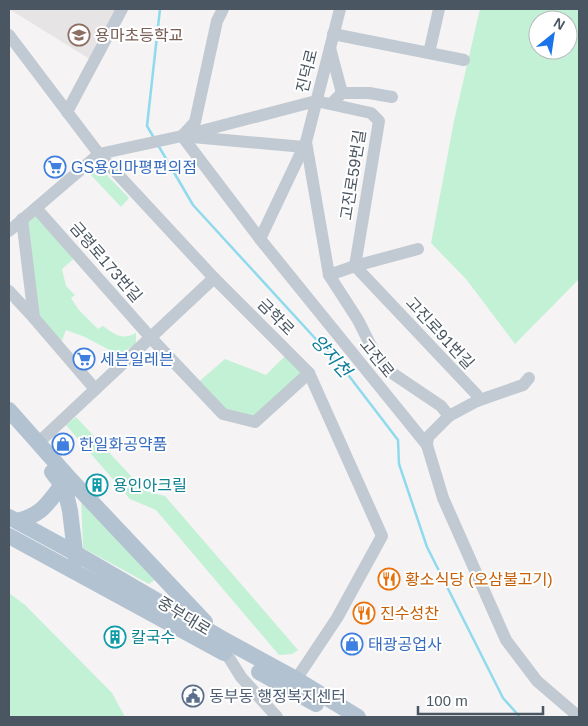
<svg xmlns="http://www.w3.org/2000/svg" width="588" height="726" viewBox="0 0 588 726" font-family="Arial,'Noto Sans KR',sans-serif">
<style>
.education{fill:#e6e4e5}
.green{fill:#c3f1d5;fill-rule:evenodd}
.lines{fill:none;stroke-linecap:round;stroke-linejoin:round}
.stream{stroke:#90daee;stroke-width:2.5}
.minor{stroke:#c1cad2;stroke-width:12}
.major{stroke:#b3c2d1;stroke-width:16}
.labels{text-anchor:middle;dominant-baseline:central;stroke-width:4;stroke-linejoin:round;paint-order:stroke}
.education-label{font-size:16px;fill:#785e54;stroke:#fff;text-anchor:start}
.street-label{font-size:16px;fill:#4a5661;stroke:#fff}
.shop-label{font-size:16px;fill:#366cbe;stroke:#fff;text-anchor:start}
.culture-label{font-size:16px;fill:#0d838f;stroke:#fff;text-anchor:start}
.food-label{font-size:16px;fill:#c56008;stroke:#fff;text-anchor:start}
.service-label{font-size:16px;fill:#4e5e75;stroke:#fff;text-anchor:start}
.water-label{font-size:18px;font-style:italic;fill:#0c7c9b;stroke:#fff}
</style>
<rect width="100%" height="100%" fill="#f5f3f3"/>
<path class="education" d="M9,9H122L93,61Z"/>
<g class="green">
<path d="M480,9H579V279L515,344L466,279L431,243L454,121ZM538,20H568V50H538Z"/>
<path d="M98,166L129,198L121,207L90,174Z"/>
<path d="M36,208L78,255L62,269L66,286L75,295L71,298L78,309L98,329L103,326C114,334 122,341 136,333V344L119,355L85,337L66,330L59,348L34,318L22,219Z"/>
<path d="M288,353L309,373L255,422L223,414L195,385L225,359L266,375Z"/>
<path d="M76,417L145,491L165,496L298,650L292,654L279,655L156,510L130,499L66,425Z"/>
<path d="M81,496L156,579L149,584L83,548Z"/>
<path d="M9,593L25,605L112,693L125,717H9Z"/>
</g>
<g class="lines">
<g class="stream">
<path d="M154,138L147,126L160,9"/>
<path d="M158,145L193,205L346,372L398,440L399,464L427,547L503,698L520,717"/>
</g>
<g class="minor">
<path d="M333,34L464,60"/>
<path d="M9,35L99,154L214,278L309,373L382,536L337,618L291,687"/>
<path d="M330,48L342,93L331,104"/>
<path d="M429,53L439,9"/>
<path d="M342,93H369L392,97"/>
<path d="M67,112L122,9"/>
<path d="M183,135L195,122L217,21L223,9"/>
<path d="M182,136L260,239L427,445L443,498L506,640L537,681L579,717"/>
<path d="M192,137L304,147"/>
<path d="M306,142L329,275L358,320L376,356L392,373L441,406L449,416L428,437L427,445"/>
<path d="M36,208L151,338L223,414L255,422L309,373"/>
<path d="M9,231L99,154L182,136L316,101L371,113L379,121L355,266L477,395V401L449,416"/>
<path d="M260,239L306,142L340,9"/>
<path d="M329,275L355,266L418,249"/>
<path d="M9,291L34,318L22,219"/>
<path d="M34,318L95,389"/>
<path d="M477,401L523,385L529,378"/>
<path d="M38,443L214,278"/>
<path d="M226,653L241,677L277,717"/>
</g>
<g class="major">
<path d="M9,410L71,480L205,622"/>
<path d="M52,472L65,489L70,511L76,560"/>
<path d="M9,517L75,553L221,638L296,679L358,717"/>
<path d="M17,521C42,515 47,504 62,485"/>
<path d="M9,536L224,653"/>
<path d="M259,672L316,704"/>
</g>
</g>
<defs>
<g id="school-ring" transform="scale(1.125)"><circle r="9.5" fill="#fff" stroke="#8d6e63" stroke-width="1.5"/><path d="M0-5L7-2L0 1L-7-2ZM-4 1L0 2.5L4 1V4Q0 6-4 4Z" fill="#8d6e63"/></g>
<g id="supermarket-ring" transform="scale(1.125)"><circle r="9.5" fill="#fff" stroke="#3f7fe0" stroke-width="1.5"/><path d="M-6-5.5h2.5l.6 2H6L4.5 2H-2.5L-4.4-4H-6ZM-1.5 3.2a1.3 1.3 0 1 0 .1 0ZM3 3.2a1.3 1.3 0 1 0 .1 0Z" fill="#3f7fe0"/></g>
<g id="shop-ring" transform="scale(1.125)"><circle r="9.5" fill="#fff" stroke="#3f7fe0" stroke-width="1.5"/><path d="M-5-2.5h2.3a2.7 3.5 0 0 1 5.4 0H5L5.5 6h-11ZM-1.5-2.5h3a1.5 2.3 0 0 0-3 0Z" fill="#3f7fe0"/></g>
<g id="building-ring" transform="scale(1.125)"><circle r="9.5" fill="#fff" stroke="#0f9aa8" stroke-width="1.5"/><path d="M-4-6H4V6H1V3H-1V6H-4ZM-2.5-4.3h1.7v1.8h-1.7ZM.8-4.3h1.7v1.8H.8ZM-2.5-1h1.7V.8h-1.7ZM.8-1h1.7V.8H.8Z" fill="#0f9aa8"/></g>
<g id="restaurant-ring" transform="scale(1.125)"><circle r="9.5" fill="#fff" stroke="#e8710a" stroke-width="1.5"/><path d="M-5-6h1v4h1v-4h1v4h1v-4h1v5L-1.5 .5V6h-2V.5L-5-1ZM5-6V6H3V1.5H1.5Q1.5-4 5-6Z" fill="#e8710a"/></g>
<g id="civic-ring" transform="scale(1.125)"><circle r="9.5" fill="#fff" stroke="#5c6f8a" stroke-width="1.5"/><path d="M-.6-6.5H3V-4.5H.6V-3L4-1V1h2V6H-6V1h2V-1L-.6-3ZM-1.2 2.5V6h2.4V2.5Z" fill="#5c6f8a"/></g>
</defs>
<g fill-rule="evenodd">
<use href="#school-ring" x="79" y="35"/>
<use href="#supermarket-ring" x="55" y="167"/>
<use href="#supermarket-ring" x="84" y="359"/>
<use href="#shop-ring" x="63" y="444"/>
<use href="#building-ring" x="97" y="485"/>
<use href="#restaurant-ring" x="389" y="579"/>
<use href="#restaurant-ring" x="364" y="613"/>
<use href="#building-ring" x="115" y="637"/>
<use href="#shop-ring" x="352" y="644"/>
<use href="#civic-ring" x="193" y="696"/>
</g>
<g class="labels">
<g class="education-label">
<text x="95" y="35">용마초등학교</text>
</g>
<g class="street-label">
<text transform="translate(307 71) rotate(-76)">진덕로</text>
<text transform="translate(353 175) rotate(-81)">고진로59번길</text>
<text transform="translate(106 262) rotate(49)">금령로173번길</text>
<text transform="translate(276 317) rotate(45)">금학로</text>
<text transform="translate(440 333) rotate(47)">고진로91번길</text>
<text transform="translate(377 358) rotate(51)">고진로</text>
<text transform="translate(184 616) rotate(31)">중부대로</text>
</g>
<g class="shop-label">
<text x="71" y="167">GS용인마평편의점</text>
<text x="100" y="359">세븐일레븐</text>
<text x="79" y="444">한일화공약품</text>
<text x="368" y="644">태광공업사</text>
</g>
<g class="culture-label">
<text x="113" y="485">용인아크릴</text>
<text x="131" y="637">칼국수</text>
</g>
<g class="food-label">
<text x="405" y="579">황소식당 (오삼불고기)</text>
<text x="380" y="613">진수성찬</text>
</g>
<g class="service-label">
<text x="209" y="696">동부동 행정복지센터</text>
</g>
<g class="water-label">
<text transform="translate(331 356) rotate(48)">양지천</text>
</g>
</g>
<rect width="588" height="726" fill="none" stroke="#4a5661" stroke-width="20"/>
<g transform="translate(553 35) rotate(30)"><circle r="24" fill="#ffffff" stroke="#b7bbc0"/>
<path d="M0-4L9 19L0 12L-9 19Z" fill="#1a73e8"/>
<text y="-8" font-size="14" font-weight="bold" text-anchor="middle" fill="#4a5661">N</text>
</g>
<path d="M418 706v8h125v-8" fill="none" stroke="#4a5661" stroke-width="2.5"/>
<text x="426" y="706" font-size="15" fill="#4a5661" stroke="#ffffff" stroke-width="4" paint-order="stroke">100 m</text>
</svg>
